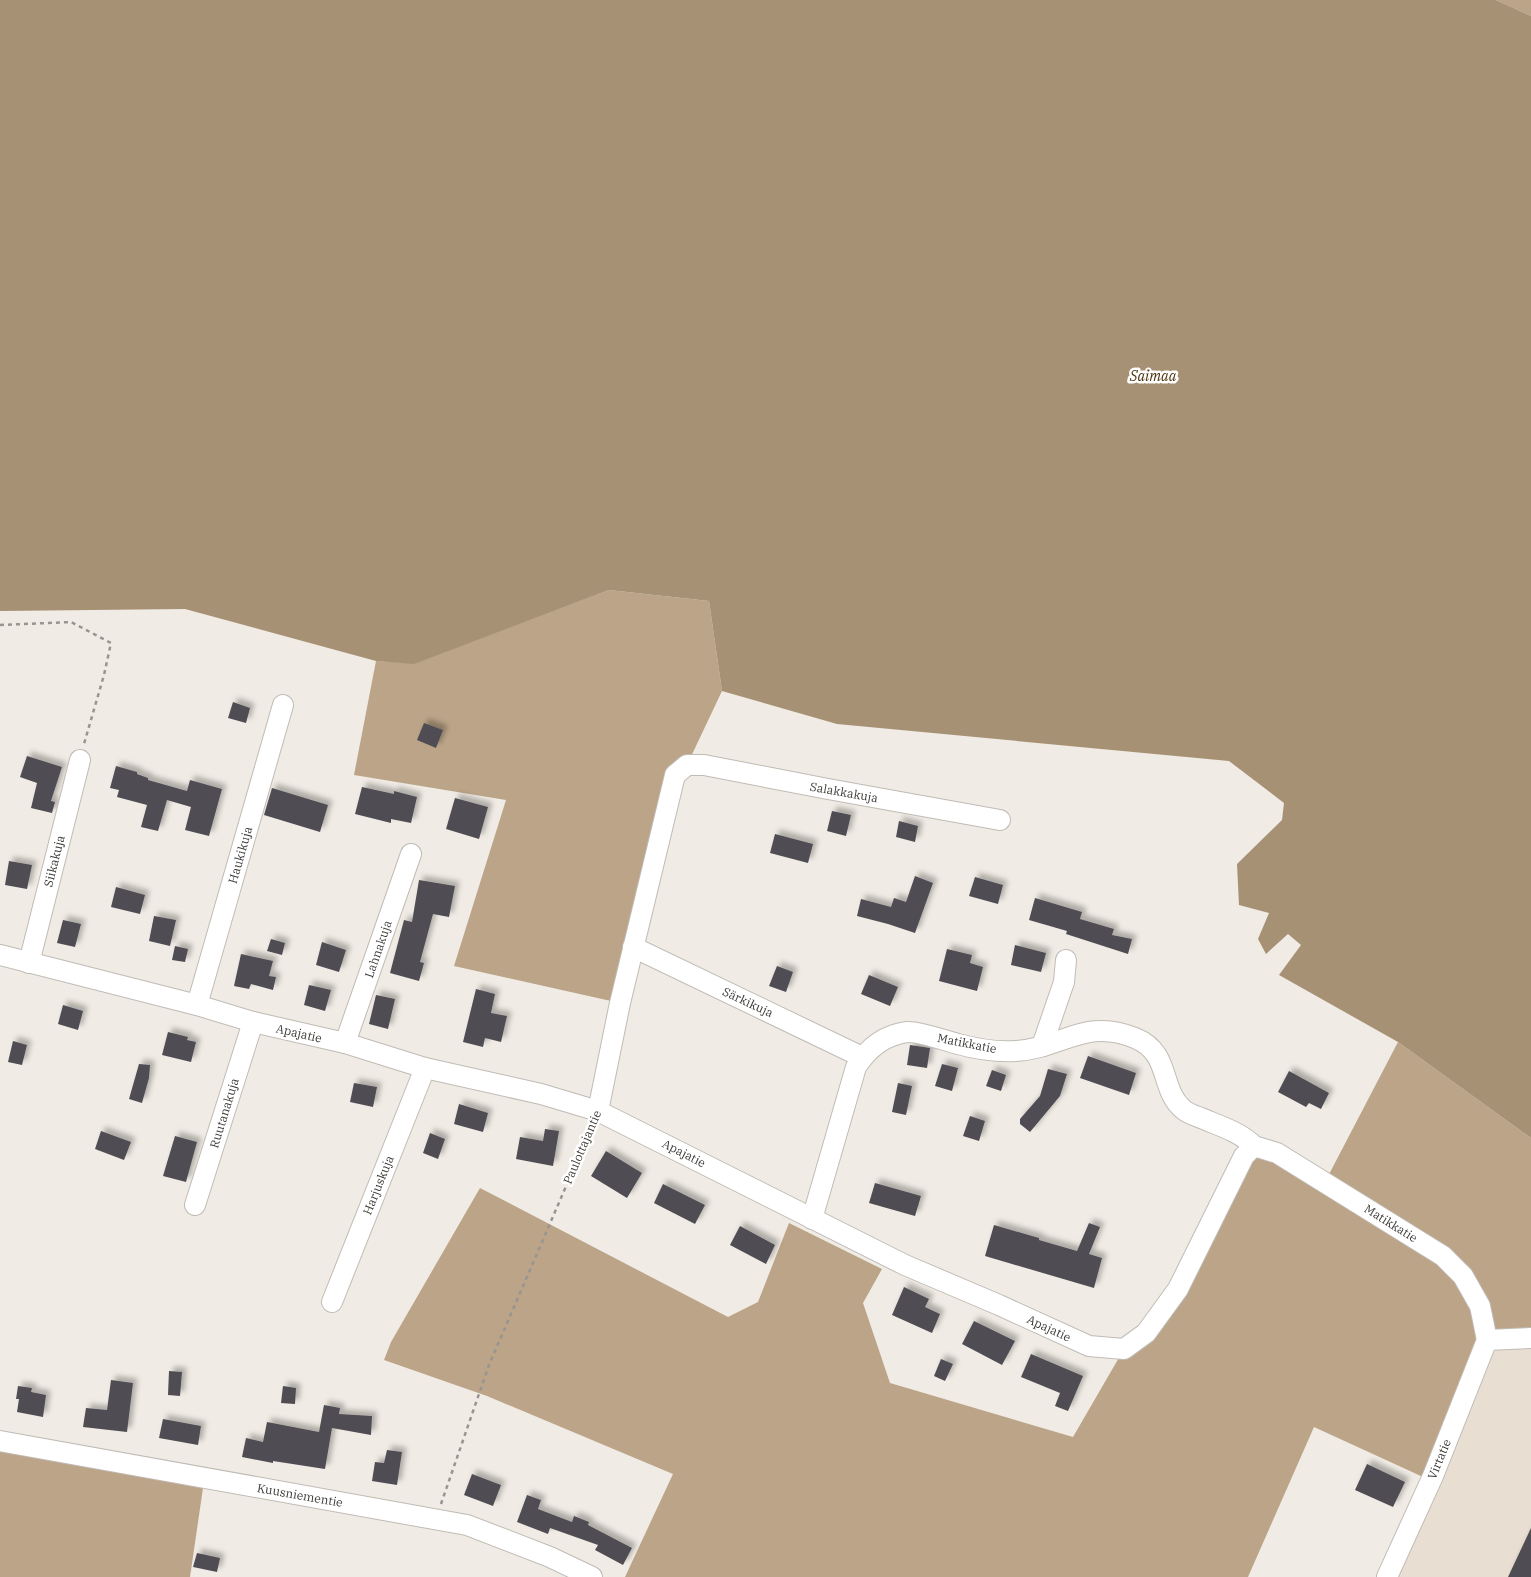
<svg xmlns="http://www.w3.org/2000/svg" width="1531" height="1577" viewBox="0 0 1531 1577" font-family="'IBM Plex Serif',serif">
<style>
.built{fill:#e8ded1}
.forest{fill:#bba487}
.water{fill:#a79174}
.building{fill:#4f4d53;filter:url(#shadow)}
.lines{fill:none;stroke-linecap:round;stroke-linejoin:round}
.minor-casing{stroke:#c1bbb5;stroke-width:22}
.path{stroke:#989590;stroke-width:2.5;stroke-dasharray:4 4;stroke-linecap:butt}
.minor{stroke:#fff;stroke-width:20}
.labels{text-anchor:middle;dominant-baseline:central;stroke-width:5;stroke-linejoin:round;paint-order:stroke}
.street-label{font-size:12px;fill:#3d3b38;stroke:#fff}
.water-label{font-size:14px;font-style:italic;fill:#4b320b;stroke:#fff}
</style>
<defs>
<filter id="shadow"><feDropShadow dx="4.5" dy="-4.5" stdDeviation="2.5" flood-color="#0004"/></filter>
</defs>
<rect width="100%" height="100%" fill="#f0ebe4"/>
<path class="built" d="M1531,1338V1577H1387L1487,1340Z"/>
<g class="forest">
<path d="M1496,0H1531V16Z"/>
<path d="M609,590L709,601L722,691L687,765L620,1003L454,966L506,800L354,775L376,661L414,663Z"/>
<path d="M1398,1042L1531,1138V1338L1486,1340L1423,1477L1314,1427L1248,1577H625L673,1474L487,1396L384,1360L391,1342L480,1188L728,1317L758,1302L789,1223L882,1269L863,1303L890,1383L1073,1437L1124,1349L1146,1333L1254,1146L1325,1182Z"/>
<path d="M0,1448L203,1488L190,1577H0Z"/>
</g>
<path class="water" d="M0,0H1496L1531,16V1138L1398,1042L1279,975L1301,945L1288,934L1266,954L1258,939L1269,913L1239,905L1237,864L1282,820L1284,803L1229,761L837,724L722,691L709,601L609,590L414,664L376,661L185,609L0,611Z"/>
<g class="building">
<path d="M233,702L250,708L246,723L228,718Z"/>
<path d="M424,723L443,730L436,748L417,740Z"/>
<path d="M27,756L62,767L51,801L55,802L52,813L31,808L37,783L20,777Z"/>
<path d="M116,766L137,772V774L148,778V780L187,791L190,780L222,789L209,836L185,830L191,807L167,800L158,831L141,827L147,805L117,797L119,790L110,788Z"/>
<path d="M362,787L394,794V791L417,797L411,823L391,819V823L355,814Z"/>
<path d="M272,788L328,805L320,832L264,815Z"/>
<path d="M455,798L488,807L479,839L446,829Z"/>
<path d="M832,811L851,815L846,836L827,831Z"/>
<path d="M899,821L918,826L915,842L896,837Z"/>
<path d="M775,834L813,844L808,863L770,853Z"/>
<path d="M9,861L32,865L27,889L5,885Z"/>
<path d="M915,876L933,883L915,933L888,924L857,916L861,899L891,907L894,898L906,902Z"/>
<path d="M975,877L1003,885L998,904L969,896Z"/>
<path d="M419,880L455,886L449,917L433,914L420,962L424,963L419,981L390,973L404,920L412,922Z"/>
<path d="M116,887L145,895L140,914L111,907Z"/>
<path d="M1035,898L1082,912L1080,919L1114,929L1112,935L1132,939L1128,954L1066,934L1067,931L1029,920Z"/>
<path d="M154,916L176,920L170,946L149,941Z"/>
<path d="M63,920L81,924L75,947L57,943Z"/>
<path d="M271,939L285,943L282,955L267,951Z"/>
<path d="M322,942L346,950L339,972L316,965Z"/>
<path d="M1015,945L1046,953L1041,972L1011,965Z"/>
<path d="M175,946L188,949L185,962L172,960Z"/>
<path d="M947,949L972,955L970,963L983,967L977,991L939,981Z"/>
<path d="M241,954L273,961L269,976L276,977L273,990L251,984L249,989L234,986Z"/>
<path d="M777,966L793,972L786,992L769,986Z"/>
<path d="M869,975L898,987L890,1006L861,994Z"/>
<path d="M309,985L331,990L325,1011L304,1005Z"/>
<path d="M476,989L495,994L491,1013L507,1016L501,1042L485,1038L483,1047L463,1042Z"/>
<path d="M376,995L395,999L388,1029L369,1024Z"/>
<path d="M63,1005L83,1011L78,1030L58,1024Z"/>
<path d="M168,1032L188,1037L187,1040L196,1042L191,1062L162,1055Z"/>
<path d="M13,1041L27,1045L22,1065L8,1062Z"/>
<path d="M910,1045L930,1048L927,1068L907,1065Z"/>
<path d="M1088,1056L1136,1073L1129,1095L1080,1078Z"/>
<path d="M139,1064L150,1065L149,1078L142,1103L129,1099Z"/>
<path d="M942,1064L958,1068L952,1091L935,1086Z"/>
<path d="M1048,1069L1067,1074L1060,1096L1030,1132L1020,1124V1119L1040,1096Z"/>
<path d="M992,1070L1006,1075L1001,1091L986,1086Z"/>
<path d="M1289,1071L1329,1093L1321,1109L1309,1103L1306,1107L1278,1092Z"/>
<path d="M354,1083L377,1087L373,1107L350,1102Z"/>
<path d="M898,1083L912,1086L906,1115L892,1112Z"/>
<path d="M459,1104L488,1113L483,1132L454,1124Z"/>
<path d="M970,1116L985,1121L979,1141L963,1136Z"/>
<path d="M545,1129L559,1131L553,1166L516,1159L520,1137L543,1141Z"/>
<path d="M101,1131L131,1142L124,1160L95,1149Z"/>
<path d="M430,1133L445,1139L438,1159L423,1153Z"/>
<path d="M175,1136L197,1142L186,1182L163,1176Z"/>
<path d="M606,1151L642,1173L627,1198L591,1176Z"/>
<path d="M875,1183L921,1196L915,1216L869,1203Z"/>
<path d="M663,1184L705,1205L695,1224L654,1203Z"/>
<path d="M1089,1223L1100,1227L1089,1254L1102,1258L1094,1288L985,1256L994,1225L1039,1238V1240L1077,1251Z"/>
<path d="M740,1226L775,1245L766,1264L730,1245Z"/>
<path d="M904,1287L929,1299L925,1307L940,1314L932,1333L892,1315Z"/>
<path d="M974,1321L1015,1341L1002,1365L962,1344Z"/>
<path d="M1031,1354L1083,1376L1068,1411L1055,1406L1060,1393L1021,1377Z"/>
<path d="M941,1359L953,1364L945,1381L934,1376Z"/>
<path d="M169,1371L182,1372L180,1396L168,1395Z"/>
<path d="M111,1380L133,1383L127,1432L83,1427L86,1408L107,1410Z"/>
<path d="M18,1386L32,1388L31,1392L46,1395L43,1417L17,1412L19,1399H16Z"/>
<path d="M283,1386L296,1388L295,1404L281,1403Z"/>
<path d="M324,1405L340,1408L339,1414L372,1416L371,1435L332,1428L325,1469L273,1461V1463L242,1457L246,1438L263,1442L267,1422L319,1432Z"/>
<path d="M163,1419L201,1426L198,1445L159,1438Z"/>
<path d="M387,1450L402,1452L397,1485L372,1481L375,1462L384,1463Z"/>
<path d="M1367,1464L1405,1482L1393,1507L1355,1490Z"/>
<path d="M472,1474L501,1485L493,1506L464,1495Z"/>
<path d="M527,1495L541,1500L538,1509L572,1522L574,1516L589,1522L588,1525L632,1548L623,1565L595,1550L598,1545L550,1528L548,1534L517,1522Z"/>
<path d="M1531,1528V1577H1508Z"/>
<path d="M197,1553L220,1558L217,1572L193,1567Z"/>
</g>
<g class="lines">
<g class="minor-casing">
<g id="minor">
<path d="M633,947L862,1057"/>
<path d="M0,955L197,1005L253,1022L345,1043L425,1068L541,1094L598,1111L905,1265L999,1305L1089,1346L1124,1349L1146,1333L1178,1289L1244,1156L1254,1146L1277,1153L1443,1256L1463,1276L1480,1306L1487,1340"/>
<path d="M29,963L80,760"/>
<path d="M197,1005L283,705"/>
<path d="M345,1043L411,854"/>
<path d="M1042,1046L1064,982L1066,960"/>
<path d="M598,1111L620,1003L675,775L687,765H704L828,789L1000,820"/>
<path d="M195,1205L253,1022"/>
<path d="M812,1219L856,1067C868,1048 884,1035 907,1032C919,1031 946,1041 958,1044C976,1049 997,1052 1015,1051C1061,1049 1085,1017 1135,1038C1172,1053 1159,1090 1184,1110C1189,1114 1196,1116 1201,1118C1220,1126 1240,1132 1254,1146"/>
<path d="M332,1302L425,1068"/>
<path d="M1487,1340L1531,1338"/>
<path d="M0,1441L467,1525L550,1557L592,1577"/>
<path d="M1387,1577L1433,1476L1487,1340"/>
</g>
</g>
<g class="path">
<path d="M0,625L71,622L111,643L104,675L84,744"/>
<path d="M441,1504L489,1365L592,1126"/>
</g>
<use href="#minor" class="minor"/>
</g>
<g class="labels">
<g class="street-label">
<text transform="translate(844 792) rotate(10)">Salakkakuja</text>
<text transform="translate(240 855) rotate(-74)">Haukikuja</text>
<text transform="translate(54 861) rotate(-76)">Siikakuja</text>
<text transform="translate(378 949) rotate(-71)">Lahnakuja</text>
<text transform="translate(748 1002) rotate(25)">Särkikuja</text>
<text transform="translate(299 1033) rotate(13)">Apajatie</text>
<text transform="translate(967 1043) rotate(11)">Matikkatie</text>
<text transform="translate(224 1113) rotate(-73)">Ruutanakuja</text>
<text transform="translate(582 1147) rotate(-67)">Paulottajantie</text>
<text transform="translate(684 1153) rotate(27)">Apajatie</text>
<text transform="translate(378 1185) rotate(-68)">Harjuskuja</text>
<text transform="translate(1391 1223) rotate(32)">Matikkatie</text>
<text transform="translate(1049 1328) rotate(25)">Apajatie</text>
<text transform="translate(1439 1459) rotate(-68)">Virtatie</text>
<text transform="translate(300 1495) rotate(10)">Kuusniementie</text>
</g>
<g class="water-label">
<text x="1153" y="376">Saimaa</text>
</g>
</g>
</svg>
